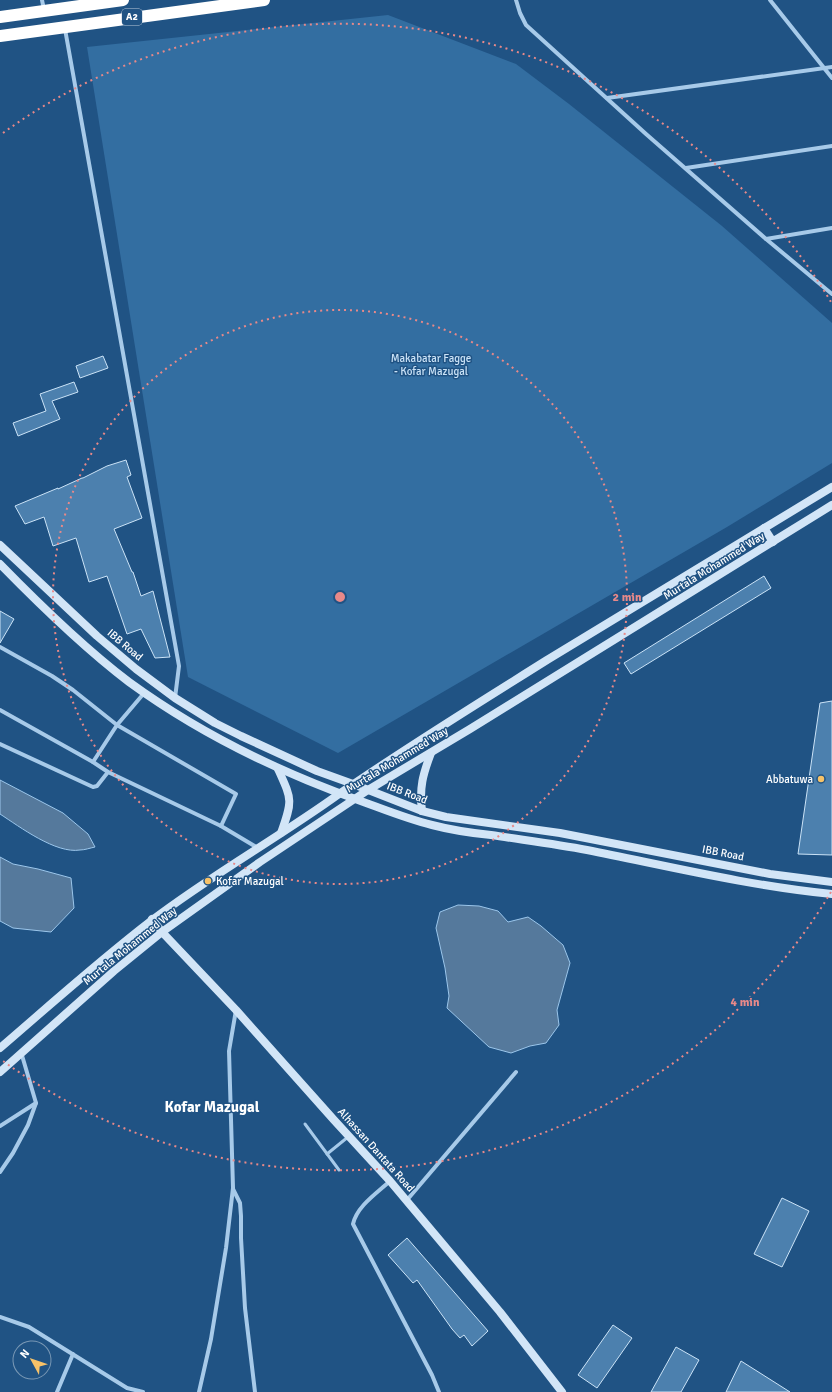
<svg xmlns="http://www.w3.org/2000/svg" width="832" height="1392" viewBox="0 0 832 1392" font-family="Signika,sans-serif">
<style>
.green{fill:#336ea1}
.water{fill:#55799c;stroke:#9bc6eb}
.building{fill:#4c80ae;stroke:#cbe3f7}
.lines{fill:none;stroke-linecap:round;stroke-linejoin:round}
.lane{stroke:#a7cae9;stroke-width:3}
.street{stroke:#a7cae9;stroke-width:4}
.secondary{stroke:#d2e5f7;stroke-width:8}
.highway{stroke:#fff;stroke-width:12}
.ring{fill:none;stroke:#e88989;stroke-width:2;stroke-dasharray:2 4}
.poi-dot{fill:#f7c268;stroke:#205384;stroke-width:1.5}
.labels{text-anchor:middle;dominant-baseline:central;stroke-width:3;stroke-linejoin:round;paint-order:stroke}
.shield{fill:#205384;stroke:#bccbda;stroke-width:1}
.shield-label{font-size:10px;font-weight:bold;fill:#fff}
.park-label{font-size:11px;fill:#cbe3f7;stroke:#205384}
.street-label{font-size:11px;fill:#fff;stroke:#205384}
.poi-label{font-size:11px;fill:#fff;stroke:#205384;text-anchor:end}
.district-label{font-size:15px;font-weight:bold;fill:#fff;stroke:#205384}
.centre{fill:#e88989;stroke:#205384;stroke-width:2}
.ring-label{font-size:12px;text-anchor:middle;font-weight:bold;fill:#e88989;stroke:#205384;stroke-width:3;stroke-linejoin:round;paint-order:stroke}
</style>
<rect width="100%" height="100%" fill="#205384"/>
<path class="green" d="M388,15L516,64L569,104L722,226L832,323V463L727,527L338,753L188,677L87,47Z"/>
<g class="water">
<path d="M0,780L63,813L88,834L95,847C90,848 85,850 80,850C56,854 20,827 0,814Z"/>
<path d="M0,857L13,864L38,869L71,878L74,908L51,932L13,928L0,921Z"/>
<path d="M458,905L479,906L498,911L508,922L528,917L541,926L563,945L570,963L557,1010L559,1025L546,1043L530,1046L511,1053L489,1047L447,1008L449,996L445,968L436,928L440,912Z"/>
</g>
<g class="building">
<path d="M103,356L108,368L80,378L76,366Z"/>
<path d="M74,382L78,392L52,401L60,419L18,436L13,423L46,411L40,394Z"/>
<path d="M126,460L131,475L127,477L142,518L114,529L132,572H133L141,596L153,591L170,657L155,658L141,629L127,634L107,576L89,582L76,538L53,546L44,517L25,524L15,506L58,488V489L82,478H83L107,466Z"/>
<path d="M764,576L771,588L631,674L624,663Z"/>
<path d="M0,611L14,619L0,643Z"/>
<path d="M832,701V855L798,854L820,703Z"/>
<path d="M782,1198L809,1211L782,1267L754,1254Z"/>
<path d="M407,1238L488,1331L472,1346L464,1335L460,1338L452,1329L417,1280L413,1283L388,1255Z"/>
<path d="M613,1325L632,1338L597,1388L578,1375Z"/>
<path d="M676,1347L699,1360L681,1392H651Z"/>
<path d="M741,1361L790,1392H726Z"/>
</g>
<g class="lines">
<g class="lane">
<path d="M305,1124L339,1170"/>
<path d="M327,1154L348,1137"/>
</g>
<g class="street">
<path d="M42,0L44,10"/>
<path d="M516,0L520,13L526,25L646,134L766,239L832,294"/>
<path d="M770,0L832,78"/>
<path d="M65,29L179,666L175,698"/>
<path d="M607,98L832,67"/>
<path d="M686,168L832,146"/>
<path d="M766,239L832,228"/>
<path d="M0,647L52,676L73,690L117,725L236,794L221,826"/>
<path d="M0,710L93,762L108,772L221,826L258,848"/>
<path d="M0,744L93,787L97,786L108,772"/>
<path d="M93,762L117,725L145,692"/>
<path d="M0,1126L36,1103"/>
<path d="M0,1172L13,1153L28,1125L36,1103L21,1052"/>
<path d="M390,1181C377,1193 357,1206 353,1224L432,1375L439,1392"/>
<path d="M233,1189L240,1203L241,1216V1238L245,1308L255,1392"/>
<path d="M407,1200L516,1072"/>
<path d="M0,1317L29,1327L127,1388L143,1392"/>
<path d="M57,1392L73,1354"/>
<path d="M199,1392L211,1339L226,1248L233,1188L229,1051L236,1010"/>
</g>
<g class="secondary">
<path d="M764,528L773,542"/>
<path d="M0,545L97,636L136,669L175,698L215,723L241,736L317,771L353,784L422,811L446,817L560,833L770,874L832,882"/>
<path d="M0,564C40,605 83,647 129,682C199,733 277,771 358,800C383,809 407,819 432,825C451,830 471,833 491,835C523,840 555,844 587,850C668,866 750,886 832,894"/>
<path d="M278,769C292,800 293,800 281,833"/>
<path d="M422,811C419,788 423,774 431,753"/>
<path d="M152,919L162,932L236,1010L334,1120L390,1181L500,1312L562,1392"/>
<path d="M0,1048C50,1005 99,961 151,921C211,875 278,838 339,794C407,747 477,704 547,660C642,602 737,544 832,487"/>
<path d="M0,1072L114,971L162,932L260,862L368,790L470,729L832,505"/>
</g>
<g class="highway">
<path d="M0,17L123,0"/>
<path d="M0,36L264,0"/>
</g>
</g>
<g class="ring">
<circle cx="340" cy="597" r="287"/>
<path d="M831 892A573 573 0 0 1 3 1061M3 133A573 573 0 0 1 831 302"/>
</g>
<g class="poi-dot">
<circle cx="821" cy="779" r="4"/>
<circle cx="208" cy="881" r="4"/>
</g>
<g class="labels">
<rect class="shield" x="122" y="9" width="20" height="16" rx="3"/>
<g class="shield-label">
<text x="132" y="17">A2</text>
</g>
<g class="park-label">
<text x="431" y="358">Makabatar Fagge<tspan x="431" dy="13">- Kofar Mazugal</tspan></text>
</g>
<g class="street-label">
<text transform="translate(714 566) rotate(-32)">Murtala Mohammed Way</text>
<text transform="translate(125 645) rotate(40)">IBB Road</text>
<text transform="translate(397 760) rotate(-31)">Murtala Mohammed Way</text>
<text transform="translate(407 793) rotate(21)">IBB Road</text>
<text transform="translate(723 853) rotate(11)">IBB Road</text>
<text transform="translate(130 946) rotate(-39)">Murtala Mohammed Way</text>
<text transform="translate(376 1150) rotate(48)">Alhassan Dantata Road</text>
</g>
<g class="poi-label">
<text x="813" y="779">Abbatuwa</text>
<text x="216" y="881" text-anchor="start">Kofar Mazugal</text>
</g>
<g class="district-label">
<text x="212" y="1107">Kofar Mazugal</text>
</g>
</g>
<circle cx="340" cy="597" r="6" class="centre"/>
<g class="ring-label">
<text x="627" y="601">2 min</text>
<text x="745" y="1006">4 min</text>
</g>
<g transform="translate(32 1360) rotate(310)"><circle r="19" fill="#205384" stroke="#7998b5"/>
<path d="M0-3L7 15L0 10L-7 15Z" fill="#f7c268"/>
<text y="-6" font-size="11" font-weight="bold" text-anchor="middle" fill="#ffffff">N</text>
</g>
</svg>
